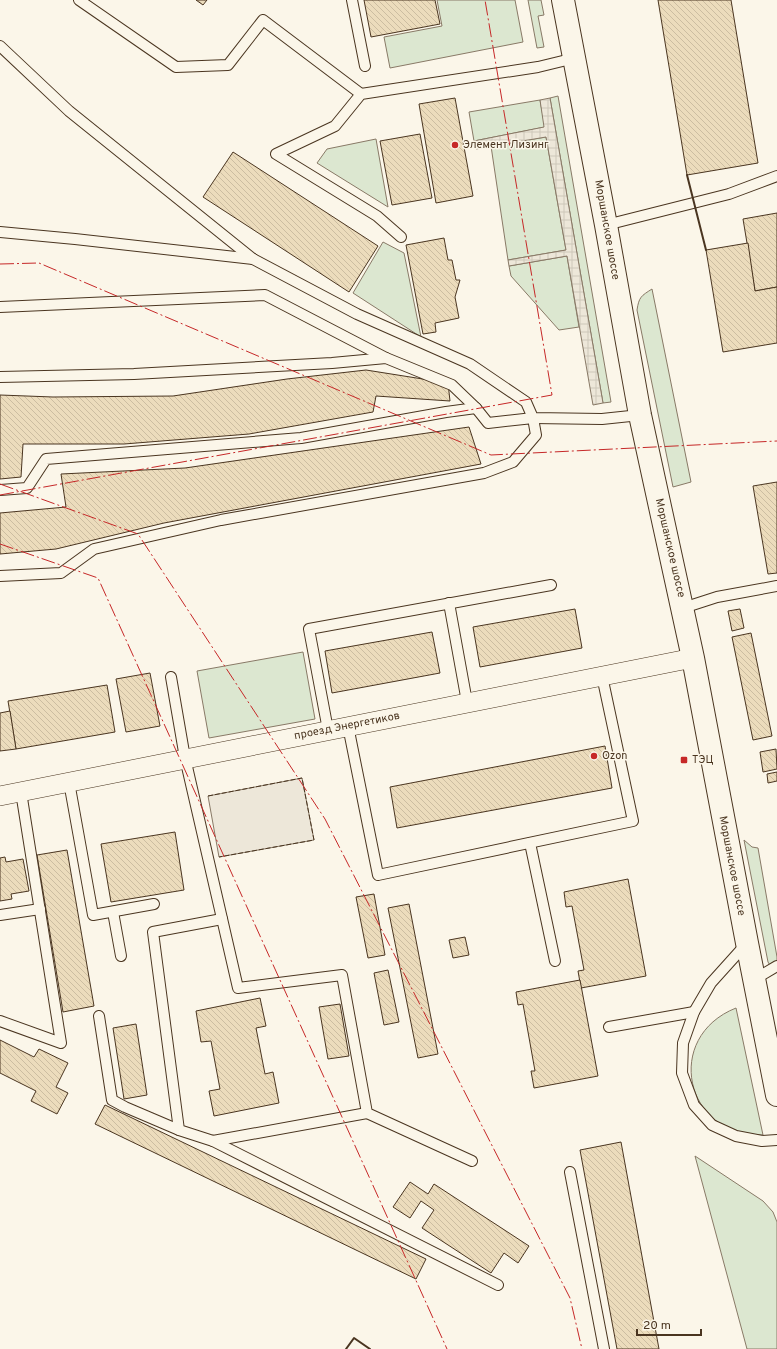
<svg xmlns="http://www.w3.org/2000/svg" width="777" height="1349" viewBox="0 0 777 1349" font-family="Overpass,sans-serif">
<style>
.green{fill:#dce7d0;stroke:#887966}
.parking{fill:#ede7d9;stroke:#887966}
.plaza{fill:url(#plaza-grid);stroke:#887966}
.building{fill:url(#building-back-hatch);stroke:#4a3520}
.lines{fill:none;stroke-linecap:round;stroke-linejoin:round}
.lane-casing{stroke:#4a3520;stroke-width:12}
.street-casing{stroke:#4a3520;stroke-width:20}
.primary-casing{stroke:#4a3520;stroke-width:24}
.lane{stroke:#fbf6e9;stroke-width:10}
.street{stroke:#fbf6e9;stroke-width:19}
.primary{stroke:#fbf6e9;stroke-width:22}
.fence{stroke:#4a3520;stroke-width:1;stroke-dasharray:5 2;stroke-linecap:butt}
.wall{stroke:#4a3520;stroke-width:2}
.power{stroke:#c62828;stroke-width:1;stroke-dasharray:14 3 2 3;stroke-linecap:butt}
.poi-dot{fill:#c62828;stroke:#fbf6e9;stroke-width:1.5}
.labels{text-anchor:middle;dominant-baseline:central;stroke-width:3;stroke-linejoin:round;paint-order:stroke}
.poi-label{font-size:11px;fill:#4a3520;stroke:#fbf6e9;text-anchor:start}
.street-label{font-size:11px;fill:#4a3520;stroke:#fbf6e9}
</style>
<defs>
<pattern id="plaza-grid" width="8" height="8" patternUnits="userSpaceOnUse"><rect width="8" height="8" fill="#ede7d9"/><path d="M0 4h8M4 0v8" fill="none" stroke="#cdc7ba"/></pattern>
<pattern id="building-back-hatch" width="6" height="6" patternUnits="userSpaceOnUse"><rect width="6" height="6" fill="#ecdcbc"/><path d="M-1 5l2 2M0 0l6 6M5-1l2 2" fill="none" stroke="#ccbda1"/></pattern>
</defs>
<rect width="100%" height="100%" fill="#fbf6e9"/>
<g class="green">
<path d="M437,0H515L523,42L390,68L384,37L442,26Z"/>
<path d="M528,0H541L544,15L538,16L544,47L537,48Z"/>
<path d="M558,96L611,402L603,403L550,98Z"/>
<path d="M540,100L545,127L474,141L469,112Z"/>
<path d="M546,137L566,250L508,260L491,146Z"/>
<path d="M376,139L388,207L317,163L327,149Z"/>
<path d="M383,242L404,253L421,337L353,293Z"/>
<path d="M567,256L579,327L559,330L511,276L509,266Z"/>
<path d="M652,289L691,482L673,487L637,310C639,297 641,296 652,289Z"/>
<path d="M303,652L315,719L209,738L197,671Z"/>
<path d="M744,840L752,847L758,848L777,957V968L771,967L768,962Z"/>
<path d="M736,1008L763,1135C684,1137 663,1037 736,1008Z"/>
<path d="M695,1156L763,1201L773,1212L777,1222V1349H747Z"/>
</g>
<path class="parking" d="M302,778L314,840L219,857L208,796Z"/>
<path class="plaza" d="M550,98L603,403L593,405L567,256L509,266L508,260L566,250L546,137L476,149L474,141L544,127L540,100Z"/>
<g class="building">
<path d="M196,0H207L203,5Z"/>
<path d="M364,0H435L440,24L371,37Z"/>
<path d="M658,0H731L758,163L687,175Z"/>
<path d="M455,98L473,196L436,203L419,104Z"/>
<path d="M420,134L432,198L392,205L380,141Z"/>
<path d="M233,152L378,246L349,292L203,197Z"/>
<path d="M777,213V287L755,291L743,219Z"/>
<path d="M444,238L448,260H452L456,280H460L455,297L459,318L435,323L436,332L423,334L406,245Z"/>
<path d="M748,243L755,291L777,287V343L723,352L706,250Z"/>
<path d="M366,370L448,383L450,401L376,396L373,412L249,434L124,444H23L21,477L0,479V395L53,397L173,396L287,379Z"/>
<path d="M469,427L481,464L164,523L56,549L0,554V513L66,507L61,474L185,468Z"/>
<path d="M777,482V573L768,574L753,486Z"/>
<path d="M575,609L582,648L480,667L473,627Z"/>
<path d="M740,609L744,628L732,631L728,611Z"/>
<path d="M432,632L440,673L332,693L325,651Z"/>
<path d="M751,633L772,736L753,740L732,637Z"/>
<path d="M150,673L160,726L126,732L116,679Z"/>
<path d="M107,685L115,732L16,749L8,701Z"/>
<path d="M10,711L16,749L0,751V713Z"/>
<path d="M605,746L612,788L397,828L390,787Z"/>
<path d="M776,749L777,769L763,772L760,752Z"/>
<path d="M777,772V781L768,783L767,774Z"/>
<path d="M175,832L184,890L111,902L101,844Z"/>
<path d="M67,850L94,1006L63,1012L37,855Z"/>
<path d="M5,857L6,862L23,859L29,891L11,894L12,899L0,901V858Z"/>
<path d="M628,879L646,976L581,988L578,971L584,970L572,906L566,907L564,892Z"/>
<path d="M374,894L385,955L368,958L356,897Z"/>
<path d="M409,904L438,1054L418,1058L388,908Z"/>
<path d="M465,937L469,955L453,958L449,940Z"/>
<path d="M388,970L399,1022L384,1025L374,973Z"/>
<path d="M580,980L598,1076L534,1088L531,1071H535L523,1004L518,1005L516,992Z"/>
<path d="M260,998L266,1026L256,1028L265,1074L273,1072L279,1103L214,1116L209,1091L220,1089L211,1041L201,1042L196,1011Z"/>
<path d="M340,1004L349,1056L328,1059L319,1007Z"/>
<path d="M136,1024L147,1095L124,1099L113,1028Z"/>
<path d="M0,1040L34,1057L39,1049L68,1063L56,1087L68,1093L57,1114L31,1101L36,1091L0,1073Z"/>
<path d="M105,1105L426,1259L416,1279L95,1124Z"/>
<path d="M621,1142L659,1349H617L580,1150Z"/>
<path d="M410,1182L428,1194L434,1184L529,1246L518,1263L504,1253L491,1273L422,1228L434,1210L421,1201L410,1218L393,1207Z"/>
</g>
<g class="lines">
<g class="lane-casing">
<g id="lane">
<path d="M79,0L176,67L228,65L263,20L361,94"/>
<path d="M352,0L365,66"/>
<path d="M0,46L69,111L253,259"/>
<path d="M606,225L729,194L777,176"/>
<path d="M0,232L75,239L253,259L357,314L470,364L526,402L533,418L602,419L640,415"/>
<path d="M401,237L377,216L276,154L335,126L361,94L538,67L575,58"/>
<path d="M0,307L265,295L386,358"/>
<path d="M0,377L134,374L332,363L386,358L452,385L476,408L488,423L533,418L536,435L513,462L484,473L221,520L94,549L61,573L0,576"/>
<path d="M0,490L27,488L46,459L301,438L446,412L476,408"/>
<path d="M449,603L467,702"/>
<path d="M683,608L717,597L777,586"/>
<path d="M171,677L185,758L238,988L342,975L367,1113L472,1161"/>
<path d="M348,726L378,875L633,821L602,676"/>
<path d="M328,730L309,629L551,585"/>
<path d="M69,782L93,915L154,904"/>
<path d="M530,843L555,961"/>
<path d="M113,912L121,956"/>
<path d="M0,915L40,909"/>
<path d="M222,919L153,932L179,1130L213,1141L367,1113"/>
<path d="M747,943L711,983L694,1012L683,1043L682,1073L694,1105L712,1125L736,1136L762,1141L777,1140"/>
<path d="M755,979L777,966"/>
<path d="M99,1016L112,1100L125,1107L179,1130"/>
<path d="M0,1021L61,1043L21,792"/>
<path d="M609,1027L694,1012"/>
<path d="M213,1141L498,1285"/>
<path d="M570,1172L604,1349"/>
</g>
</g>
<g class="street-casing">
<path id="street" d="M0,796L693,658"/>
</g>
<g class="primary-casing">
<path id="primary" d="M563,0L606,225L640,415L693,658L747,943L777,1095"/>
</g>
<use href="#lane" class="lane"/>
<use href="#street" class="street"/>
<use href="#primary" class="primary"/>
<path class="fence" d="M208,796L302,778L314,840L219,857"/>
<g class="wall">
<path d="M687,175L706,250"/>
<path d="M346,1349L354,1338L370,1349"/>
</g>
<g class="power">
<path d="M0,264L39,263L491,455L777,441"/>
<path d="M0,484L138,534L325,819L570,1298L582,1349"/>
<path d="M0,495L552,395L485,0"/>
<path d="M0,544L98,578L447,1349"/>
</g>
</g>
<g class="poi-dot">
<circle cx="455" cy="145" r="4"/>
<circle cx="594" cy="756" r="4"/>
<rect x="680" y="756" width="8" height="8" rx="2"/>
</g>
<g class="labels">
<g class="poi-label">
<text x="463" y="145">Элемент Лизинг</text>
<text x="602" y="756">Ozon</text>
<text x="692" y="760">ТЭЦ</text>
</g>
<g class="street-label">
<text transform="translate(607 230) rotate(80)">Моршанское шоссе</text>
<text transform="translate(670 548) rotate(77)">Моршанское шоссе</text>
<text transform="translate(347 726) rotate(-11)">проезд Энергетиков</text>
<text transform="translate(732 866) rotate(79)">Моршанское шоссе</text>
</g>
</g>
<path d="M637 1329v6h64v-6" fill="none" stroke="#4a3520" stroke-width="2"/>
<text x="643" y="1329" font-size="12" fill="#4a3520" stroke="#fbf6e9" stroke-width="3" paint-order="stroke">20 m</text>
</svg>
